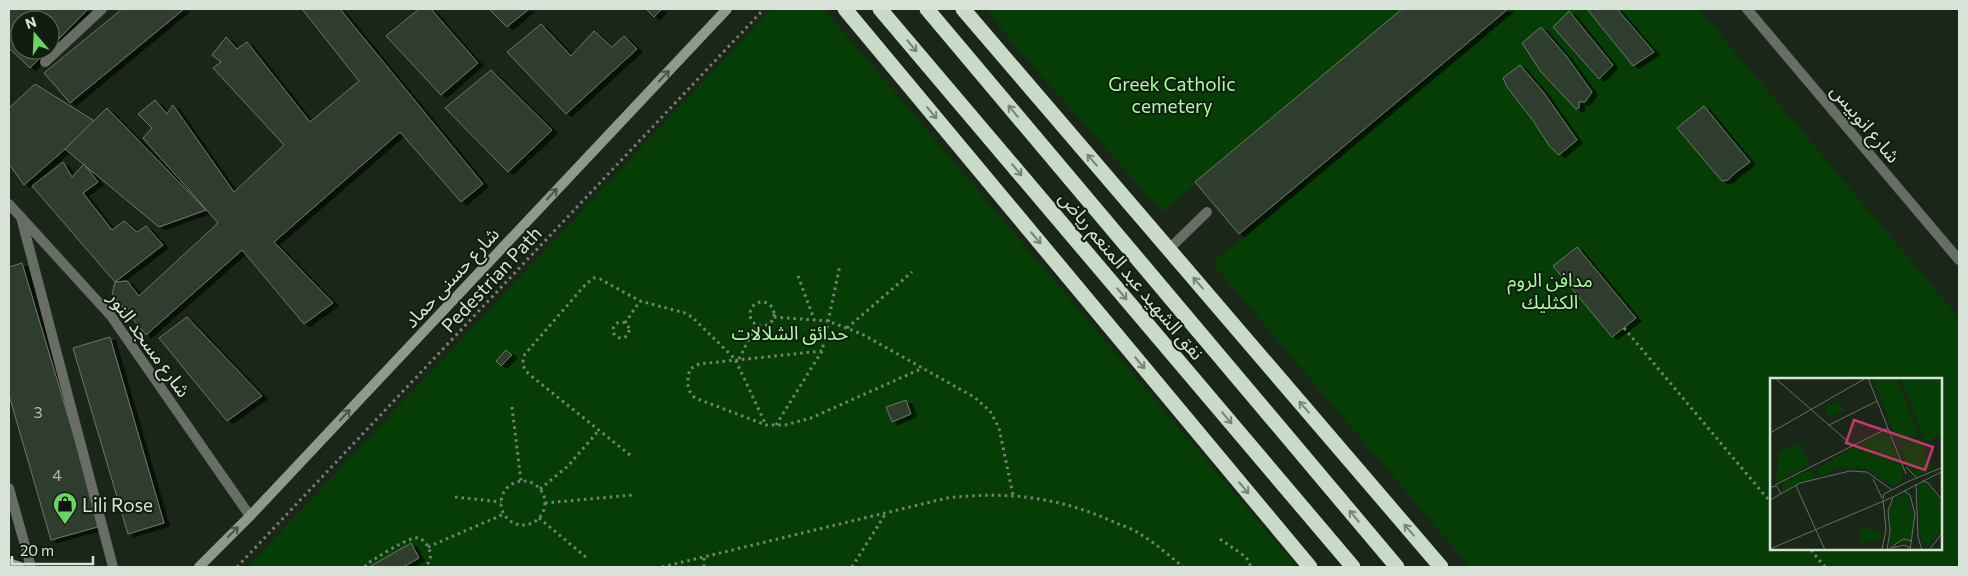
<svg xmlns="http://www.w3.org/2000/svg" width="1968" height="576" viewBox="0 0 1968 576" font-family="Commissioner,'Noto Sans Arabic',sans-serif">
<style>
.green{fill:#063d04;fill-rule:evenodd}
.building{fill:#2e3c2d;stroke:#6a7968;filter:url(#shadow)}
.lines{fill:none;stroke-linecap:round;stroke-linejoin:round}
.path{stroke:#778175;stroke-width:3;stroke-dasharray:2.5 4;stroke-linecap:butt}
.lane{stroke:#686e67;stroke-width:10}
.street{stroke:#686e67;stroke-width:10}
.secondary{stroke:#8f9a8e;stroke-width:10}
.highway{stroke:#cadac8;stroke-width:15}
.oneway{stroke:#768575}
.oneway2{stroke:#495548}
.labels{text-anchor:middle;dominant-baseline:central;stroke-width:4;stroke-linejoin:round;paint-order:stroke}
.number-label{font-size:16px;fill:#aeb8ad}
.park-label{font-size:19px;fill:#abfda3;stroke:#101d0f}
.street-label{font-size:19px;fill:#d9e2d8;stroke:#101d0f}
.poi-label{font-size:19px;fill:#d9e2d8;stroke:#101d0f;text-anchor:start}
.inset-road{fill:none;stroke:#667165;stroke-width:1}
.view{fill:#c5366e;fill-opacity:0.15;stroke:#c5366e;stroke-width:2.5}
.inset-edge{fill:none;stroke:#d9e2d8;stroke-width:2.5}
</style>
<defs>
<filter id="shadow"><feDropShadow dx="5.5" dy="3" stdDeviation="0" flood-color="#0009"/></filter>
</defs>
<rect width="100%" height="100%" fill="#1a2618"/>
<g class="green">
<path d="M771,9H824L1297,567H248Z"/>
<path d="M986,9H1403L1162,212L1011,41Z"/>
<path d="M1510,9H1699L1959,318V567H1470L1212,263ZM1772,380H1942V550H1772Z"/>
</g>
<g class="building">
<path d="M9,9H88L50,48V20H20V50H48L30,68L9,48Z"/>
<path d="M122,9H184L70,103L44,73Z"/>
<path d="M302,9H340L483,184L461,202L400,132L274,242L333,303L304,324L242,250L146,335L112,294L115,282L127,281L139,296L218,223L143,138L152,128L138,114L155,100L167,114L173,105L234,192L284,145L213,68L221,62L212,55L226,37L237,49L247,42L310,122L359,81Z"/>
<path d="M419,9H431L478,63L441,95L386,36Z"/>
<path d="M489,9H529L507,27Z"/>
<path d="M646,9H662L654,17Z"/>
<path d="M1402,9H1508L1239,234L1195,182Z"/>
<path d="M1587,9H1617L1654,52L1633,66Z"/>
<path d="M1569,11L1613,65L1599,79L1553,27Z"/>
<path d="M541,24L571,56L594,31L612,47L624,36L637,49L566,114L507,52Z"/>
<path d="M1541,27L1567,57L1592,92L1585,102H1579V108L1576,109L1541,72L1522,43Z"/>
<path d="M1520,65L1544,93L1577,140L1559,155L1550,147L1534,122L1507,87L1503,78Z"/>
<path d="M491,70L552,130L508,172L445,108Z"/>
<path d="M35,84L96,122L24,185L9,164V108Z"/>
<path d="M1704,106L1750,162L1735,173L1728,180L1722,181L1677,128Z"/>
<path d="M107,108L206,210L159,227L65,149Z"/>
<path d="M63,162L72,177L84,164L98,182L83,193L112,230L124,221L137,232L146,226L163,245L115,282L32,186Z"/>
<path d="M1577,247L1636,318L1612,337L1553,266Z"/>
<path d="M22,263L101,526L51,540L9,395V267Z"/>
<path d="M187,317L262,396L227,421L159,338Z"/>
<path d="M110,337L164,523L128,534L73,348Z"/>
<path d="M506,350L512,355L501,366L496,361Z"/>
<path d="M906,400L911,414L892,422L886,407Z"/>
<path d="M411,543L419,558L403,567H369Z"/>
</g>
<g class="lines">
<g class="path">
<path d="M798,276L814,319"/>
<circle cx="762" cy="314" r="12"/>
<path d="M774,317L828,321L862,334L974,397L990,411L999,428L1013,495"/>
<circle cx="621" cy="330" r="8"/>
<path d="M625,323L640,301"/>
<path d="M847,328L912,272"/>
<path d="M1624,328L1772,504"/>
<path d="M822,351L699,364L690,369C687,380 686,390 695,398L766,425H785L811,418L923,368"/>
<path d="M739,359L756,325"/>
<path d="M512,407L521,481"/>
<path d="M776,425L822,351L840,265"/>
<path d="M630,455L530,375C523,369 521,363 525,354L586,284L594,278L600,279L640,301L685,313L692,317L735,359L766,425"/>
<circle cx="523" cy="503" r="22"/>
<path d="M540,489L568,466L599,430"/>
<path d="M455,497L501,502"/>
<path d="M545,503L633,495"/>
<path d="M539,518L587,558"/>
<path d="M1220,539L1246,557L1250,564L1249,567"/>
<path d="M428,547L504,514"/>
<path d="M1811,550L1825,567"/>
<path d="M237,567L764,9"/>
<path d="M365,567L368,563C377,558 409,536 418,538C423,539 427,544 429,549C432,556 430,562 425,567"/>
<path d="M662,567L947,498C1008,491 1060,497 1116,523C1124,526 1133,529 1140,534C1155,543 1170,556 1183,567"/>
<path d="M704,567V557"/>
<path d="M852,567L886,513"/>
</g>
<g class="lane">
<path d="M45,62L102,9"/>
<path d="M21,217L113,567"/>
<path d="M1169,249L1207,212"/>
<path d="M9,488L31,567"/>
</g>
<g class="street">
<path d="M1747,9L1959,260"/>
<path d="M9,204L111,316L250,516"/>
</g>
<g class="secondary">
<path d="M9,563L20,567"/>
<path d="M199,567L250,516L727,9"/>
</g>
<g class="highway">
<path d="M845,9L1310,567"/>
<path d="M880,9L1353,567"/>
<path d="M927,9L1397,567"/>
<path d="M963,9L1441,567"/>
</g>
</g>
<defs><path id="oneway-shaft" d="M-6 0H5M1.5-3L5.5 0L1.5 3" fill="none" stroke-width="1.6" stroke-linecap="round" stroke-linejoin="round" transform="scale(1.25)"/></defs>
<g class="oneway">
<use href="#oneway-shaft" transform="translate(912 46) rotate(50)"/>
<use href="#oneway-shaft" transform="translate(1013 111) rotate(-130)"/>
<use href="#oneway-shaft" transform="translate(932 113) rotate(50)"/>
<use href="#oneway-shaft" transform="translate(1092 160) rotate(-131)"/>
<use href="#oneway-shaft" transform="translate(1017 170) rotate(50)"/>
<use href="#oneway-shaft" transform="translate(1036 238) rotate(50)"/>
<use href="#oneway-shaft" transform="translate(1198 283) rotate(-131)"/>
<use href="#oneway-shaft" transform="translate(1122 294) rotate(50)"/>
<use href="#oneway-shaft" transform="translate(1140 363) rotate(50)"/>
<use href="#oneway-shaft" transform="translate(1304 407) rotate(-131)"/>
<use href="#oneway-shaft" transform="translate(1227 418) rotate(50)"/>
<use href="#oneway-shaft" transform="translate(1244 488) rotate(50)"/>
<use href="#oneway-shaft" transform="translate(1354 516) rotate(-130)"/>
<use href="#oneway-shaft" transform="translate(1409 530) rotate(-131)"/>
</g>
<g class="oneway2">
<use href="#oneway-shaft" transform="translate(664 76) rotate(-47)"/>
<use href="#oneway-shaft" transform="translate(552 194) rotate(-47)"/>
<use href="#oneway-shaft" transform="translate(345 415) rotate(-47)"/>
<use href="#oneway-shaft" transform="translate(233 532) rotate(-45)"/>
</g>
<defs>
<g id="shop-pin" transform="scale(1.25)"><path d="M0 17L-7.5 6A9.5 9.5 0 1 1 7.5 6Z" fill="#6bd363" stroke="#101d0f"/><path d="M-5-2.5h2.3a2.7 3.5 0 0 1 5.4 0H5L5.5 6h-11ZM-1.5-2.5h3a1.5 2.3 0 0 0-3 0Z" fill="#111"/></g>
</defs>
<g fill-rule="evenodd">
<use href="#shop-pin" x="65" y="504"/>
</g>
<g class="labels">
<g class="number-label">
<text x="38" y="411">3</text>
<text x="57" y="474">4</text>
</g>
<g class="park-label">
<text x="1172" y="83">Greek Catholic<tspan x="1172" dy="22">cemetery</tspan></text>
<text x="1550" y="279">مدافن الروم<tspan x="1550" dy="22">الكثليك</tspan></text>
<text x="790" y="332">حدائق الشلالات</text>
</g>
<g class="street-label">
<text transform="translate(1866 123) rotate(50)">شارع انوبيس</text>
<text transform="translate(1132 275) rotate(50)">نفق الشهيد عبد المنعم رياض</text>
<text transform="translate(451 277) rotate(-47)">شارع حسنى حماد</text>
<text transform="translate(491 279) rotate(-47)">Pedestrian Path</text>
<text transform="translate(150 344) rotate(54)">شارع مسجد النور</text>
</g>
<g class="poi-label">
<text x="82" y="504">Lili Rose</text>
</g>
</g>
<g transform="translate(1770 378)">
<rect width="172" height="172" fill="#1a2618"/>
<path d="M103,0H127L149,58L128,66ZM131,0H157L159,5L158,0H172V57L155,64ZM68,23L74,32L58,39L55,30ZM116,52L133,92L131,104L123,109L96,91L68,89L51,98L46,91ZM150,61L162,90L147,98L138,90L129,69ZM29,65L40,87L6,105L9,74ZM41,91L47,99L13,113L11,106ZM157,104L172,125V152L157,170L154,169L150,155L147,107ZM137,114L144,139L142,161L120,167V131L123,122ZM96,148L99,153L105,152L113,157L112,161L90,165L91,150Z" fill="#063d04"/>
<path class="inset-road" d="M5,0L83,68M98,0L136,96M59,47L107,23M0,55L96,0M136,89L147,100M103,101L112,120M152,103L158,105L173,123M146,106L148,159L152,172M5,107L118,50M26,108L55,172M0,109L7,108L11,116M134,113L140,117L145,136L140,172M113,121L114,116L137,104L173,89M0,122L30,105L80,93L97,94L122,112M122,170L134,167L141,170M0,171L123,119L173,93M119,171L133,161L142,163M112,172L116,151L113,122M117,172L120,153L118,133L123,119M159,172L173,154"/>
<path class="view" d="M84,42L163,69L155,92L76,65Z"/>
<rect width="172" height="172" class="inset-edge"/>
</g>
<rect width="1968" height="576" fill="none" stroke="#d9e2d8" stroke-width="20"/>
<g transform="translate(35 35) rotate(341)"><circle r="24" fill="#101d0f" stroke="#606c5f"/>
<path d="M0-4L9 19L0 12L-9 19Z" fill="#6bd363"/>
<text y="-8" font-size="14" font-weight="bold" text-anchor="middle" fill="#d9e2d8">N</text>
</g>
<path d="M12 556v8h81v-8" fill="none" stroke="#d9e2d8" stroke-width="2.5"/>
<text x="20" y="556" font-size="15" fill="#d9e2d8" stroke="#101d0f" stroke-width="4" paint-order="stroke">20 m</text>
</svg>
